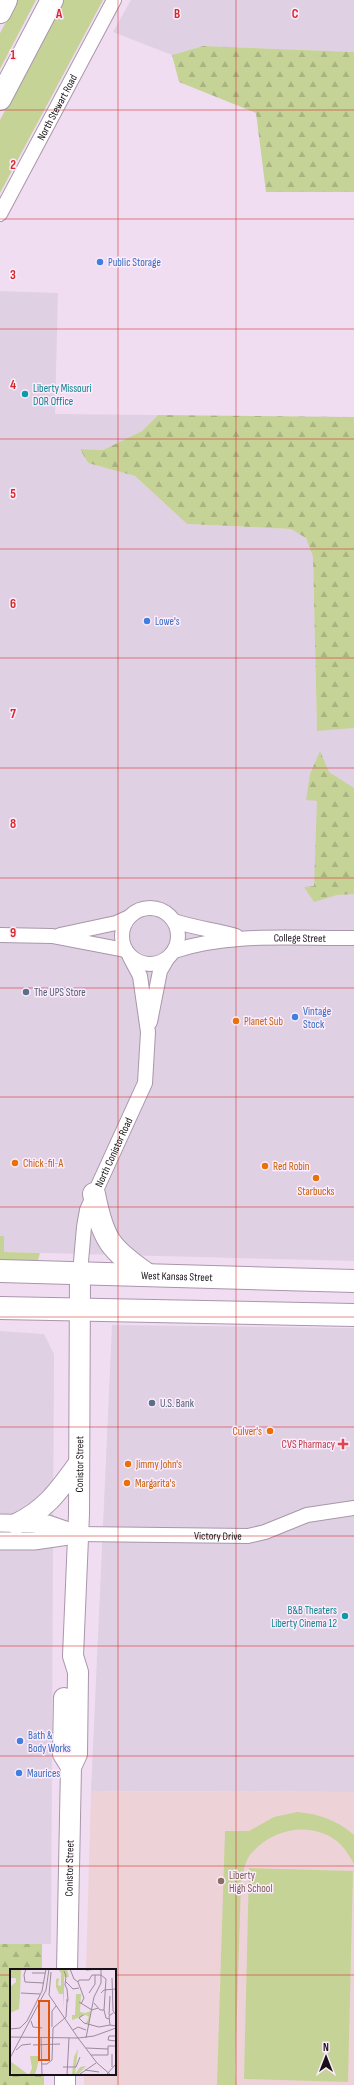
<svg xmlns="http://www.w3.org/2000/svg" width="354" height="2085" viewBox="0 0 354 2085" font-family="'Sofia Sans Condensed',sans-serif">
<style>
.commercial{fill:#e0d0e3}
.education{fill:#edd3d8}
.grass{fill:#c6d397}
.forest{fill:url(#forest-firs)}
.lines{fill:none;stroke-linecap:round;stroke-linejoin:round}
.minor-casing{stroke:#a996aa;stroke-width:16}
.tertiary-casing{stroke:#a996aa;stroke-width:19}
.secondary-casing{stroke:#a996aa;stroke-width:22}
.trunk-casing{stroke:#a996aa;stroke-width:24}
.motorway-casing{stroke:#a996aa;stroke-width:24}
.minor{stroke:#fff;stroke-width:14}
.tertiary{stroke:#fff;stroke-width:17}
.secondary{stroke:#fff;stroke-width:20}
.trunk{stroke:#fff;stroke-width:22}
.motorway{stroke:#fff;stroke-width:22}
.grid{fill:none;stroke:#d62828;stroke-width:1;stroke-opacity:0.55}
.shop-dot{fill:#3f7fe0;stroke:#fcecfc;stroke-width:1.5}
.culture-dot{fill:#0f9aa8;stroke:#fcecfc;stroke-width:1.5}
.service-dot{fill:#5c6f8a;stroke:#fcecfc;stroke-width:1.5}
.food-dot{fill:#e8710a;stroke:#fcecfc;stroke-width:1.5}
.health-dot{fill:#e0444e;stroke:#fcecfc;stroke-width:1.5}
.education-dot{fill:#8d6e63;stroke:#fcecfc;stroke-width:1.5}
.labels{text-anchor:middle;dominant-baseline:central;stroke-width:3;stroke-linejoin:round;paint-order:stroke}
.street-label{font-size:11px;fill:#181118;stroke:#fcecfc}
.shop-label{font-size:11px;fill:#366cbe;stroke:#fcecfc;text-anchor:start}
.culture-label{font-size:11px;fill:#0d838f;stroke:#fcecfc;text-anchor:start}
.service-label{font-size:11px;fill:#4e5e75;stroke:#fcecfc;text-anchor:start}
.food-label{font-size:11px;fill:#c56008;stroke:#fcecfc;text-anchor:start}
.health-label{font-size:11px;fill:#be3a42;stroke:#fcecfc;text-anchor:end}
.education-label{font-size:11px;fill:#785e54;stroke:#fcecfc;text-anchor:start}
.inset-road{fill:none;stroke:#9a8b9b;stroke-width:1}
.view{fill:#de550d;fill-opacity:0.15;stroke:#de550d;stroke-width:2}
.inset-edge{fill:none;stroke:#181118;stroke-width:2}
.grid-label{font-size:13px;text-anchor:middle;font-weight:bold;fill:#d62828;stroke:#fcecfc;stroke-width:3;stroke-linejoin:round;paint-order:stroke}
</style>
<defs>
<pattern id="forest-firs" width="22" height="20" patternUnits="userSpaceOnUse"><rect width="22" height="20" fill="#c6d397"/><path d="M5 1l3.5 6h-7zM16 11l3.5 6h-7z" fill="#a9b481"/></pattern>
</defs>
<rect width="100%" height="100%" fill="#f1ddf2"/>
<g class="commercial">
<path d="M131,0H354V52L203,46L172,55L113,32Z"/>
<path d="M0,291L58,293L55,414L158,415L142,431L103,450L80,449L88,463L135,476L187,524L292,529L306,538L313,557L317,730L354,728V1261L4,1252V1236H0Z"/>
<path d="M112,1325L354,1328V1792L91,1791Z"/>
<path d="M0,1331L44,1334L54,1354L51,1944H0Z"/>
</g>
<path class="education" d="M91,1791L354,1792V2085H84V2074H115V1970H86Z"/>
<g class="grass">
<path d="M18,0H36L0,69V33Z"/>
<path d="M63,0H103L0,193V120Z"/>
<path d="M0,1236H4V1252L40,1253L38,1260H0Z"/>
<path d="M297,1812C319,1814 337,1820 354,1835V1864C350,1857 345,1848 338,1842C310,1820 271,1829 250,1855C244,1863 243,1875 241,1884L235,2072L236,2085H217L225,1831H249L274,1817Z"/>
<path d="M249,1868L353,1871L348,2082L244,2079Z"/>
</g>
<g class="forest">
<path d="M203,46L354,52V192H266L256,113L179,82L172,55Z"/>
<path d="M158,415L354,417V728L317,731L313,557L306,538L291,529L187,524L135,476L88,463L80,449L103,450L142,431Z"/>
<path d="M320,751L329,772L354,788V894L337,895L314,902L304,887L314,886L317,801L306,800L310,774Z"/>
<path d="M0,1944H42V1970H11V2074H44V2085H0Z"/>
</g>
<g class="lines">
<g class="minor-casing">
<g id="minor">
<path id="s1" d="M0,214L114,0"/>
<circle cx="150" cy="936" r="28"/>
<path d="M174,921C195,928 215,930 236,936"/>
<path d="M0,935L52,936L125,950"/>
<path d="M60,935L116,923L127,918"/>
<path id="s2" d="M174,951C230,932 295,939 354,938"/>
<path d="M150,1022L160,971L167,959"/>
<path id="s3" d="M80,1273L84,1227L87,1210L145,1083L148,1032L140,976L130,957"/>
<path id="s4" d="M77,1534L248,1536L265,1532L307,1515L354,1508"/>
</g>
</g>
<g class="tertiary-casing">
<g id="tertiary">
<path d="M0,1523L48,1524L77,1534"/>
<path d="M0,1541H34L75,1535"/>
</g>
</g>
<g class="secondary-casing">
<g id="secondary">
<path d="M16,1524C47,1509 59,1490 79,1463"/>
<path d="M64,1698L63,1754L71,1767"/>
<path id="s5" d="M67,1970L71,1767L77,1754L78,1672L73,1656L79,1514L80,1273"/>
<path d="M65,2085V2074"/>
</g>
</g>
<g class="trunk-casing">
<g id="trunk">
<path d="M94,1194C103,1240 110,1249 148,1275"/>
<path id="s6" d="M0,1271L354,1281"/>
<path d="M0,1308L354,1315"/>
</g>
</g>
<g class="motorway-casing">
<g id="motorway">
<path d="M0,12L6,0"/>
<path d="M0,99L52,0"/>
</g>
</g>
<use href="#minor" class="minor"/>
<use href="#tertiary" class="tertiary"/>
<use href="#secondary" class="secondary"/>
<use href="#trunk" class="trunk"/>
<use href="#motorway" class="motorway"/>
</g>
<path class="grid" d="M118,0V2085M236,0V2085M0,110H354M0,219H354M0,329H354M0,439H354M0,549H354M0,658H354M0,768H354M0,878H354M0,988H354M0,1097H354M0,1207H354M0,1317H354M0,1427H354M0,1536H354M0,1646H354M0,1756H354M0,1866H354M0,1975H11M115,1975H354"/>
<g class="shop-dot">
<circle cx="100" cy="262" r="4"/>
<circle cx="147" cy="621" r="4"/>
<circle cx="295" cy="1017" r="4"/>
<circle cx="20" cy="1741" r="4"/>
<circle cx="19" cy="1773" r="4"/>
</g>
<g class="culture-dot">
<circle cx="25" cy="394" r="4"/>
<circle cx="345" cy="1616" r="4"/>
</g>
<g class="service-dot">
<circle cx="26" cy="992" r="4"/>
<circle cx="152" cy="1403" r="4"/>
</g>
<g class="food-dot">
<circle cx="236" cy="1021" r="4"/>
<circle cx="15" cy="1163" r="4"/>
<circle cx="265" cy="1166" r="4"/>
<circle cx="316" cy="1178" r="4"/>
<circle cx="270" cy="1431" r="4"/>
<circle cx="128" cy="1464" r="4"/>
<circle cx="127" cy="1483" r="4"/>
</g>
<path class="health-dot" d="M341 1438h4v4h4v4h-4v4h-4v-4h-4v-4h4z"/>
<circle class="education-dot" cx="221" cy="1881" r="4"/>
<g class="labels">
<g class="street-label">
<text stroke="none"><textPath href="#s1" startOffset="121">North Stewart Road</textPath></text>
<text stroke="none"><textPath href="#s2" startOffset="127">College Street</textPath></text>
<text stroke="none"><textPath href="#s3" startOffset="127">North Conistor Road</textPath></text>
<text stroke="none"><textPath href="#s6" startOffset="177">West Kansas Street</textPath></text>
<text stroke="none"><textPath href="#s5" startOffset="508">Conistor Street</textPath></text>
<text stroke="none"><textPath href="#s4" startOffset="141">Victory Drive</textPath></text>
<text stroke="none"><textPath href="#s5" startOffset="102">Conistor Street</textPath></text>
</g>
<g class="shop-label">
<text x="108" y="262">Public Storage</text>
<text x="155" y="621">Lowe's</text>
<text x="303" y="1011">Vintage<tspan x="303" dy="13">Stock</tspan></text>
<text x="28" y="1735">Bath &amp;<tspan x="28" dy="13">Body Works</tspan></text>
<text x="27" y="1773">Maurices</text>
</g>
<g class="culture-label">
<text x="33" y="388">Liberty Missouri<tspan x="33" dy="13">DOR Office</tspan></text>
<text x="337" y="1610" text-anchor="end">B&amp;B Theaters<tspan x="337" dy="13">Liberty Cinema 12</tspan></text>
</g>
<g class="service-label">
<text x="34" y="992">The UPS Store</text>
<text x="160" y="1403">U.S. Bank</text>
</g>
<g class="food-label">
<text x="244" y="1021">Planet Sub</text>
<text x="23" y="1163">Chick-fil-A</text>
<text x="273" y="1166">Red Robin</text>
<text x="316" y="1191" text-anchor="middle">Starbucks</text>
<text x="262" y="1431" text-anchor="end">Culver's</text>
<text x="136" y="1464">Jimmy John's</text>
<text x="135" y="1483">Margarita's</text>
</g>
<g class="health-label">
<text x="335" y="1444">CVS Pharmacy</text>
</g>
<g class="education-label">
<text x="229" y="1875">Liberty<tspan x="229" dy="13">High School</tspan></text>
</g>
</g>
<g transform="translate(10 1969)">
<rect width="106" height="106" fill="#f1ddf2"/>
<path d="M7,12L6,25H10L9,40L0,44V18Z" fill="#c6d397"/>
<path d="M0,0H11L10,25H6V9H0ZM48,0H57L59,8H54V39L53,25H49L46,18V10L49,9L48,16L51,17V4ZM66,25H71L70,43L75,44L81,42L79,55L76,54L79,48L76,46L62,51V46H65ZM68,80L65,105L70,98L76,97L68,106H62L64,88ZM20,87H30L25,106H2L0,92L19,106L22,99Z" fill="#c6d397"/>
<path class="inset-road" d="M16,0L14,6L15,13L34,14M60,0L64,10L68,13M76,1L91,0M54,2L56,7L55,16L57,20L58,31L57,33V30M41,3L39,26L68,69L84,67L106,59M22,4H35M102,9L103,42L106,46M79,11L82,6H91L96,10L94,41L96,49L99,50M56,13L63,20L69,19M68,13L74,29L71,35M68,13L69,11H79M11,24L30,25M79,24L85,15V6M91,24L94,21L106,20M69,33L82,41L88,39M84,34L90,41H94M103,44L99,47L100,56L106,57M73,46L69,49L74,54L89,58L100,56M99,46L100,27M21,52L23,58L32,59M42,58V42L46,37M43,59L56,48L57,33M0,60L10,59L17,52L32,22L36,0M63,61L68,58L76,61M106,67H99L98,71L106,72M0,68L68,69M31,68L32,106M68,69L87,94L101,106M76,69L84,28L91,14V0M23,76L50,75M76,79L98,80M6,81L12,76L21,75M102,85V98M81,86H98V77H106M0,89L36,21L39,0M32,95H37L42,91L43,59M53,98H66L70,88M75,101L89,103M70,105L86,94M97,105L106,95M57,106L59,69"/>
<path class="view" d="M29,32H39V91H29Z"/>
<rect width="106" height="106" class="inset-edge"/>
</g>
<g class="grid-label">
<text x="59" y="18">A</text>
<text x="177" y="18">B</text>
<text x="295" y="18">C</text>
<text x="13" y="59">1</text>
<text x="13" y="169">2</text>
<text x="13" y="279">3</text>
<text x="13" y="389">4</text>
<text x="13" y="498">5</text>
<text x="13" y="608">6</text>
<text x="13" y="718">7</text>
<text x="13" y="828">8</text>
<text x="13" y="937">9</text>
</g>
<g transform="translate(326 2057)" stroke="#fcecfc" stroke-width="3" paint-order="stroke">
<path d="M0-3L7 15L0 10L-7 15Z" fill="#181118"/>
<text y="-6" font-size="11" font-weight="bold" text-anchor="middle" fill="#181118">N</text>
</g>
</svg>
